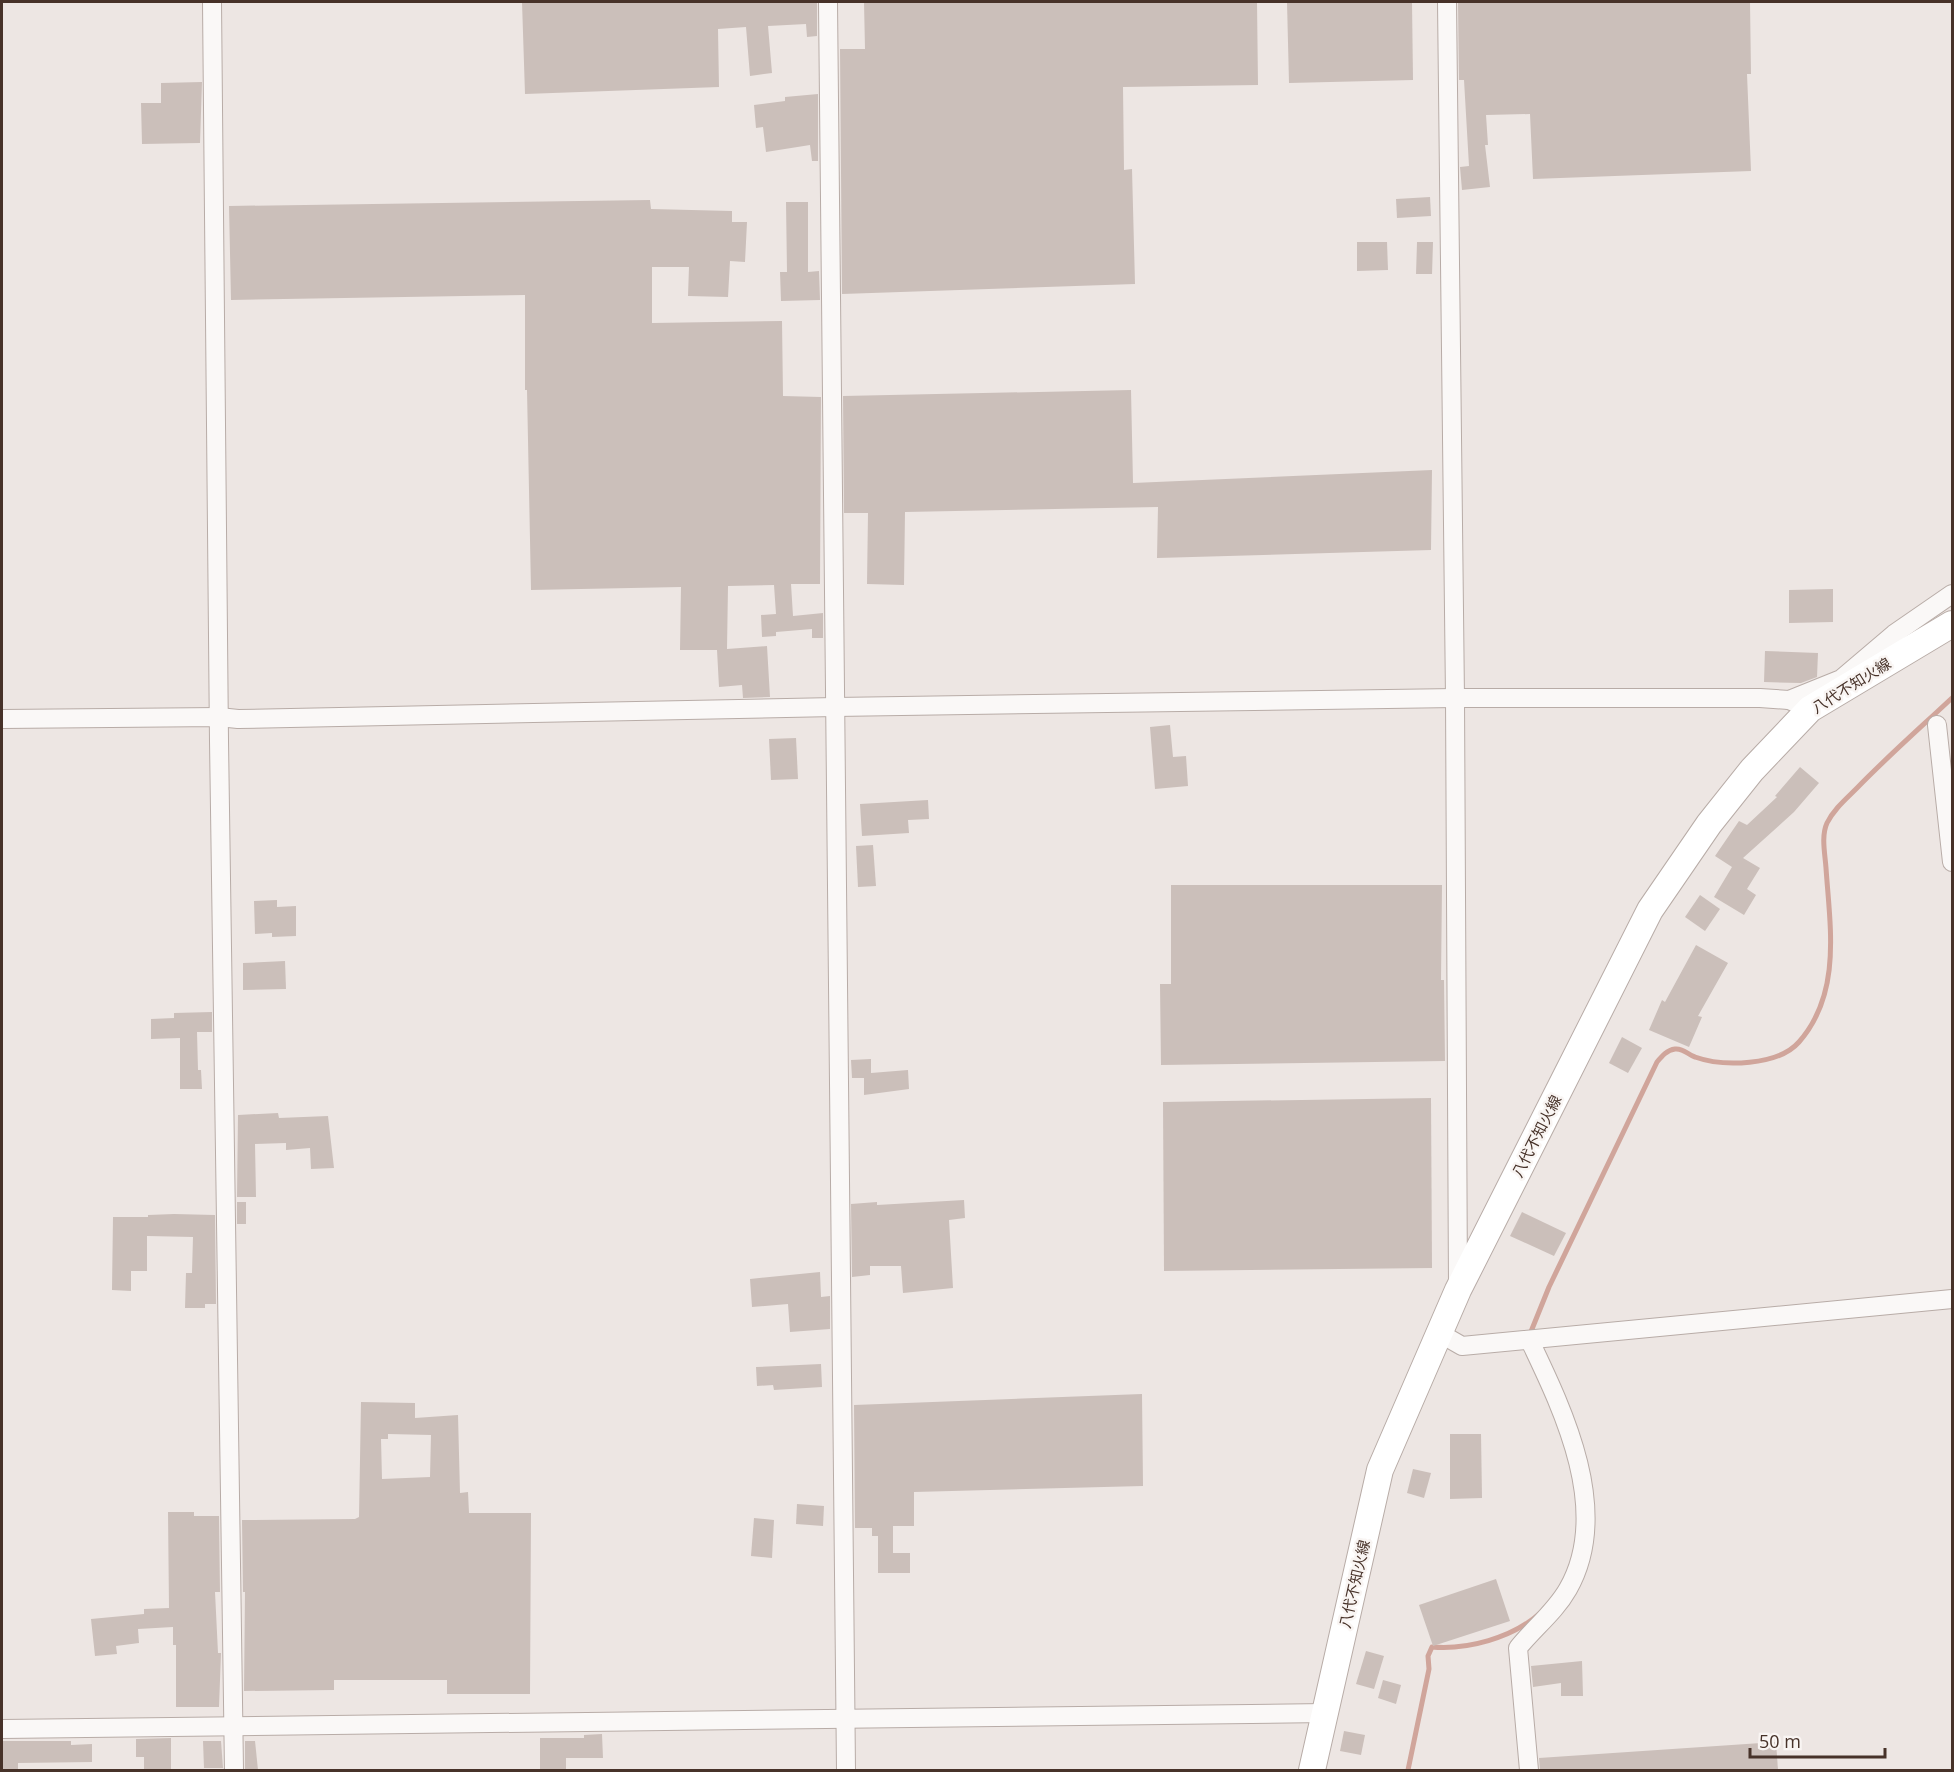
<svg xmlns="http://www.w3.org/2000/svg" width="1954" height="1772" viewBox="0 0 1954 1772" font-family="'Open Sans','Noto Sans JP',sans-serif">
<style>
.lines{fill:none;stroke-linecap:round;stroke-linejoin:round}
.stream{stroke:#d0a59b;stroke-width:5}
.building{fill:#cbbfba;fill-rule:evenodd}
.minor-casing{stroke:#b8aca7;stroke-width:20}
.secondary-casing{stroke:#b8aca7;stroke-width:28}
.minor{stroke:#faf8f7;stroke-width:18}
.secondary{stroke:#fff;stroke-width:26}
.labels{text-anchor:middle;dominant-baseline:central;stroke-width:5;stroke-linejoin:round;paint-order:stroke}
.street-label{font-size:15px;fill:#473229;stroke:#f9f5f3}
</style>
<rect width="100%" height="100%" fill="#ede6e3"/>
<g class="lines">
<g class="stream">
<path d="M1530,1334L1549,1287L1657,1062C1662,1056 1667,1050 1675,1049C1684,1048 1688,1055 1695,1057C1723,1067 1778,1066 1799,1042C1842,993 1830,927 1826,868C1825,854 1821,836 1827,823C1834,809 1846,799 1857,788C1887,757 1920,728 1952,698"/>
<path d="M1408,1770L1429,1669L1428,1656L1432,1647C1467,1650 1512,1638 1539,1614"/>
</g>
</g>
<g class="building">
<path d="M522,2H817V36L807,37L806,24L768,26L772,73L750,76L746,27L718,29L719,87L525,94Z"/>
<path d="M864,2H1257L1258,85L1123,87L1124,170L1132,169L1135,284L842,294L840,49H865Z"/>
<path d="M1287,2H1412L1413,80L1289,83Z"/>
<path d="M1458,2H1750L1751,74H1747L1751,171L1533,179L1530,114L1486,115L1488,145H1485L1490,187L1462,190L1460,167L1469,166L1464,80H1459Z"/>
<path d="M202,82L200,143L142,144L141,103H161V83Z"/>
<path d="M818,94V161H812L810,145L766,152L763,127L756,128L754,105L785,101V97Z"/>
<path d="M1430,197L1431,216L1397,218L1396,199Z"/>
<path d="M650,200L651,209L732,211V222H747L745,262L730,261L728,297L688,296L689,267H652V323L782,321L783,396L821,397L820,584H791L793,616L823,613V638H812V629L776,632V636L762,637L761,615L776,614L774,585L728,586L727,649L767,646L770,697L743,698L742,685L719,687L717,650H680L681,587L531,590L527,390H525V295L231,300L229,206Z"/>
<path d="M786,202H808V272L819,271L820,300L781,301L780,272H787Z"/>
<path d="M1357,242H1387L1388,270L1357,271Z"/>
<path d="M1417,242H1433L1432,274H1416Z"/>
<path d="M1131,390L1133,483L1432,470L1431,550L1157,558L1158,507L905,512L904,585L867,584L868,513H844L843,396Z"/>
<path d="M1833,589V622L1789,623V590Z"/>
<path d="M1765,651L1818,653L1817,677L1801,683L1764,682Z"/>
<path d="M1170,725L1173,757L1186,756L1188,786L1155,789L1150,727Z"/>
<path d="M796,738L798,779L771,780L769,739Z"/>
<path d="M1800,767L1819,783L1794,812L1743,858L1760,868L1747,889L1756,895L1744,915L1714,897L1732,867L1715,856L1739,821L1747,825L1777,797L1775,796Z"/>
<path d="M928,800L929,819L908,820L909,833L862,836L860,804Z"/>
<path d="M873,845L876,886L858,887L856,846Z"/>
<path d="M1171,885H1442L1441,980H1444L1445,1061L1161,1065L1160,984H1171Z"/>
<path d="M1700,895L1720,909L1705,931L1685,917Z"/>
<path d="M277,900V907L296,906V936L272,937V933L255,934L254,901Z"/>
<path d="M1696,945L1728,963L1698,1016L1702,1017L1689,1047L1649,1030L1662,1000L1665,1002Z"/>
<path d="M285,961L286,989L243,990V963Z"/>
<path d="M212,1012V1032H197L198,1070H201L202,1089H180V1038L151,1039V1019L174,1018V1013Z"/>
<path d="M1622,1037L1642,1048L1628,1073L1609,1063Z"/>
<path d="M871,1059V1073L908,1070L909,1089L864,1095V1078H852L851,1060Z"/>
<path d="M1431,1098L1432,1268L1164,1271L1163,1102Z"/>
<path d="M278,1113L279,1118L328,1116L334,1168L311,1169L310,1148L286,1150V1143L255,1144L256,1197H237L238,1115Z"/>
<path d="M964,1200L965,1218L949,1220L953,1288L903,1293L901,1266H870V1275L852,1277L851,1204L877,1202V1205Z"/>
<rect x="237" y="1202" width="9" height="22"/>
<path d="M1522,1212L1566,1233L1554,1256L1510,1236Z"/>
<path d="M174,1214L215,1215L216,1304H205V1308H185L186,1273H192L193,1237L147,1236V1271H131V1291L112,1290L113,1217H148V1215Z"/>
<path d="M820,1272L821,1297L830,1296V1329L790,1332L788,1304L752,1307L750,1279Z"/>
<path d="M821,1364L822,1387L774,1390L773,1385L757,1386L756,1367Z"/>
<path d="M1142,1394L1143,1486L914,1492V1526H893V1553H910V1573H878V1536H872V1528H855L854,1405Z"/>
<path d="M361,1402L415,1403V1418L458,1415L460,1493L468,1492L469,1513H531L530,1694H447V1680H334V1690L244,1691L245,1592H243L242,1520L355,1519L359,1517ZM388,1434L431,1435L430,1477L382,1479L381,1439H388Z"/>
<path d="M1450,1434H1481L1482,1498L1450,1499Z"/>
<path d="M1413,1469L1431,1473L1424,1498L1407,1493Z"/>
<path d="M797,1504L824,1506L823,1526L796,1524Z"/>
<path d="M168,1512H194V1516H219L220,1592H215L218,1653H221L219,1707H176V1645H173V1627L138,1629L139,1643L116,1646L117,1654L95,1656L91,1619L144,1614V1609L169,1608Z"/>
<path d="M754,1518L774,1520L772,1558L751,1556Z"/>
<path d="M1496,1579L1510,1621L1433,1646L1419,1605Z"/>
<path d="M1366,1651L1384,1656L1374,1689L1356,1684Z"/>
<path d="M1582,1661L1583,1696H1561V1683L1533,1687L1531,1666Z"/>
<path d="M1383,1680L1401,1685L1396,1704L1378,1698Z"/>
<path d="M1344,1731L1365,1735L1361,1755L1340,1751Z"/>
<path d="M602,1734L603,1758H566V1770H540V1738H584V1735Z"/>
<path d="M171,1738V1770H144V1757H136V1739Z"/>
<path d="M2,1741H71V1745L92,1744V1762L18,1763V1770H2Z"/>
<path d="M203,1741H221L223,1768H204Z"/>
<path d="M245,1741H255L258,1770H245Z"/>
<path d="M1776,1742L1778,1770H1540L1539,1758Z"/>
</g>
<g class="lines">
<g class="minor-casing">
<g id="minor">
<path d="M212,2L219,741L234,1770"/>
<path d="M828,2L846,1770"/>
<path d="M1447,2L1455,698L1458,1287"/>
<path d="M1789,700L1841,679L1894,634L1952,594"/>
<path d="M2,719L219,717L238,719L835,707L1455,698H1760L1789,700L1810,709"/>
<path d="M1937,725L1952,862"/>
<path d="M1441,1334L1462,1346L1952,1299"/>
<path d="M2,1729L1326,1713"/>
<path d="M1529,1770L1518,1648C1534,1628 1555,1612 1568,1589C1612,1512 1564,1412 1530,1341"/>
</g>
</g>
<g class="secondary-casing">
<path id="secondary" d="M1312,1770L1380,1470L1458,1290L1650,910L1709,824L1752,770L1810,709L1952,624"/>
</g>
<use href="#minor" class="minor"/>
<use href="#secondary" class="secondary"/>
</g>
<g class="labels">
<g class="street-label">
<text transform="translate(1851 685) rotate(-32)">八代不知火線</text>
<text transform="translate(1536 1136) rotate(-63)">八代不知火線</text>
<text transform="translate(1354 1584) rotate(-77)">八代不知火線</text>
</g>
</g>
<rect width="1954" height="1772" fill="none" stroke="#473229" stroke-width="6"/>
<path d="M1750 1748v9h135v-9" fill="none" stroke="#473229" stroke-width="3"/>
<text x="1759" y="1748" font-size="18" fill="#473229" stroke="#f9f5f3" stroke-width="4.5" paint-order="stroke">50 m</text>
</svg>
